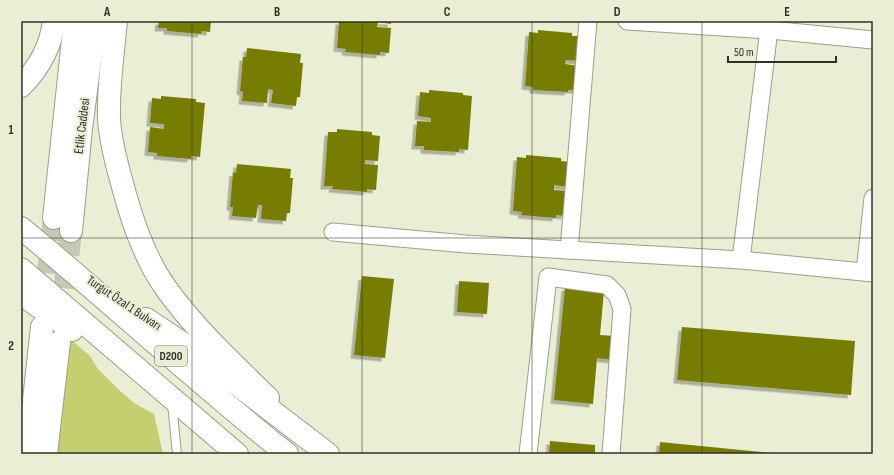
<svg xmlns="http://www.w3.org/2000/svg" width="894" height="475" viewBox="0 0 894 475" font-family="'Sofia Sans Condensed',sans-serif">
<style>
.green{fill:#c6cf70}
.building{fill:#767d02;filter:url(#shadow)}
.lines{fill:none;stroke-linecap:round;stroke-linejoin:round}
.secondary-tunnel{stroke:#c5c8b2;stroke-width:22;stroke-dasharray:22 11;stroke-linecap:butt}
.lane-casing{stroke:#9c9f88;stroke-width:10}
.street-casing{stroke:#9c9f88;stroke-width:19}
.secondary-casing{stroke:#9c9f88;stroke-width:24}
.highway-casing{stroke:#9c9f88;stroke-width:24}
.lane{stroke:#fff;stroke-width:8}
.street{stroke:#fff;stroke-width:17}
.secondary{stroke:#fff;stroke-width:22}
.highway{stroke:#fff;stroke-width:22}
.grid{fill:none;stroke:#2f3026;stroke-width:1;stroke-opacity:0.55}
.labels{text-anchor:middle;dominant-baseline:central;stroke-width:4;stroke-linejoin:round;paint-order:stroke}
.shield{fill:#eaeed5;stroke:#67695a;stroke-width:1}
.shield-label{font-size:12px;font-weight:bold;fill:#2f3026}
.street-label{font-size:13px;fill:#2f3026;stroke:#eaeed5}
.neatline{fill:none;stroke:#2f3026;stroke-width:1.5}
.grid-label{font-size:13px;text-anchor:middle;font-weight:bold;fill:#2f3026}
</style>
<defs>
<filter id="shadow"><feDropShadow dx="-3.5" dy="3.5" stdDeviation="0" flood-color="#0004"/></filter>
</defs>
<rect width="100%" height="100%" fill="#eaeed5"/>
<path class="green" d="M69,338L90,356L98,369L117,388L134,403L154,414L163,454H56Z"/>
<g class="building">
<path d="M159,21H211L210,32L202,31L201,34L167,31V28H158Z"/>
<path d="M339,21H391V24L378,22L377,27L391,28L389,53L380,52V55L345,52L346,49L337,48Z"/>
<path d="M538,30L572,33V36H581L579,61L566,60L565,64L579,66L577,90H568V92L533,90V87L525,86L529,32L538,33Z"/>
<path d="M247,48L301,54L300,63H303L300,97H297L296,106L271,103L273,90L268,89L267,103L242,101L243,92L240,91L243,57H246Z"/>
<path d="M429,90L463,93V95L472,96L468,150L459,149V152L424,150V146H415L417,121L431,122V118L418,116L420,92L429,93Z"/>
<path d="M161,96L196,99V102L205,103L200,157L191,156V159L157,156V153L148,152L150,127L164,129V124L150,123L152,98L161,99Z"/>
<path d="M337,129L372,132V135L380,136L378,161L365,160V164L378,165L376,190L367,189V192L332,189L333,186H324L328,132H337Z"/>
<path d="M526,155L561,158V161L569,162L568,187L554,185V190L567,191L565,216L556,215V218L521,215L522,212L513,211L517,157L526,158Z"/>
<path d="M237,164L291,169L290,178H293L290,213H287L286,221L261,219L262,205H258L256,218L232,216L233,207H230L233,172L236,173Z"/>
<path d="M362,276L394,279L385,358L354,355Z"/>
<path d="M459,281L489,283L487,314L457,312Z"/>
<path d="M565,287L604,291L600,335L616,336L613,360L597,358L593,404L554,400Z"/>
<path d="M682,327L855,341L851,395L677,380Z"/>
<path d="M550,441L595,445V454H549Z"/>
<path d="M660,442L771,453V454H659Z"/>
</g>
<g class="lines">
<g class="secondary-tunnel">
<path d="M44,306L54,218"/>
<path d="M61,321L71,231"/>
</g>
<g class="lane-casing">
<path id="lane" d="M172,403L177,454"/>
</g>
<g class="street-casing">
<g id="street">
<path d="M627,21L770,30L873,40"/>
<path d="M333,232L466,244L741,260L873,273"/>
<path d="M569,250L588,21"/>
<path d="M741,260L770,21"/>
<path d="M865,272L873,198"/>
<path d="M528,454L548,277L607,285L617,295L622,309L611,454"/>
</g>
</g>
<g class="secondary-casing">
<g id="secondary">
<path d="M116,21C113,53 108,86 109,118C110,140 116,162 122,183C131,218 144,257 165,287C194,328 232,363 268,398"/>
<path d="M21,86C39,68 51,46 54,21"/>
<path d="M54,218L75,21"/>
<path d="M71,231L81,129L95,21"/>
<path d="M28,454L42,327"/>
<path d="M46,454L59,342"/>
</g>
</g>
<g class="highway-casing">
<g id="highway">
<path d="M21,228C111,302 196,382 287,454"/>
<path d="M21,269L237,454"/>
<path d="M21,294L72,330"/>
<path d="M146,319L191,349L328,454"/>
</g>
</g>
<use href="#lane" class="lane"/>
<use href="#street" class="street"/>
<use href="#secondary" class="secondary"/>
<use href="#highway" class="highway"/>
</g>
<path class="grid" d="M192,21V454M362,21V454M532,21V454M702,21V454M21,238H873"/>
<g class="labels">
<rect class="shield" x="155" y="346" width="32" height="20" rx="3"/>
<g class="shield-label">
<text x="171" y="356">D200</text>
</g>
<g class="street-label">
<text transform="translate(82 126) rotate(-83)">Etlik Caddesi</text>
<text transform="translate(124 303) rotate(34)">Turgut Özal 1 Bulvarı</text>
</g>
</g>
<rect width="894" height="475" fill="none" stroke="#eaeed5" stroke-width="44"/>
<path d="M728 56v6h108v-6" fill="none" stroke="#2f3026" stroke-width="2"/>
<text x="734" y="56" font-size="12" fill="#2f3026" stroke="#eaeed5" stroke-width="3" paint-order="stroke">50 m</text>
<rect x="22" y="22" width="850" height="431" class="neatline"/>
<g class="grid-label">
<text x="107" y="16">A</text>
<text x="277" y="16">B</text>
<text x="447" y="16">C</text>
<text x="617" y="16">D</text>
<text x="787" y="16">E</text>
<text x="11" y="134">1</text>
<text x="11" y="350">2</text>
</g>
</svg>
